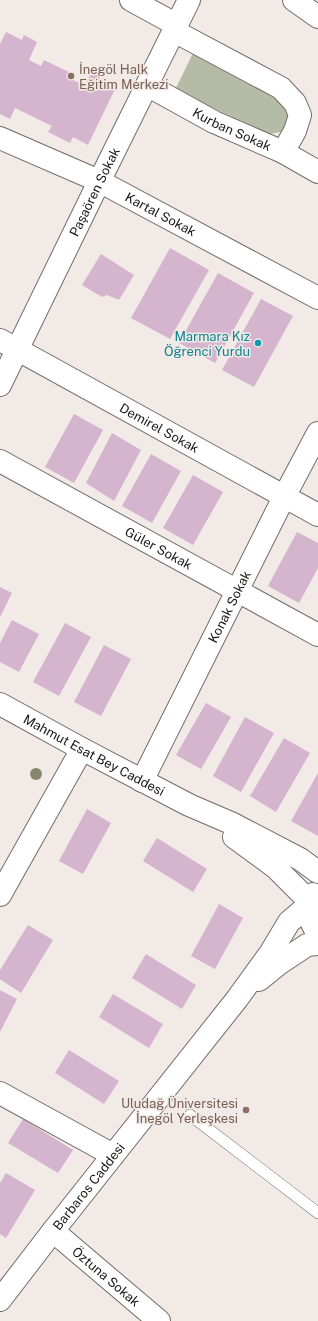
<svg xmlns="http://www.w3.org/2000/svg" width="318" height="1321" viewBox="0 0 318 1321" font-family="'Public Sans',sans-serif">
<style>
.green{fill:#b5bca6}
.building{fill:#d5b5ce}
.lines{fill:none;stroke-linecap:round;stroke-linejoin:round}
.lane-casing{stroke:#726b68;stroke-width:12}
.street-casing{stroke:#726b68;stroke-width:24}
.secondary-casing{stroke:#726b68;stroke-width:24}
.lane{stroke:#fff;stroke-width:11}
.street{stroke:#fff;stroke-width:22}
.secondary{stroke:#fff;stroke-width:22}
.tree{fill:#85876e}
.education-dot{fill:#8d6e63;stroke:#f1eae6;stroke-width:1.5}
.culture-dot{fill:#0f9aa8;stroke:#f1eae6;stroke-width:1.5}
.labels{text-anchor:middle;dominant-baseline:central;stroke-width:3;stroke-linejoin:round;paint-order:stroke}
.education-label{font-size:13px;fill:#785e54;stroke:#f1eae6;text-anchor:start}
.street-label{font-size:13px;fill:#1a1716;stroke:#f1eae6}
.culture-label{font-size:13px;fill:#0d838f;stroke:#f1eae6;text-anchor:end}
</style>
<rect width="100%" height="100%" fill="#f1eae6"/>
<path class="green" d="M195,49L286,100C292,114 288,120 281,132L269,134L175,90Z"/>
<g class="building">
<path d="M6,32L22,40L24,35L37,42L29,60L41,66L44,60L71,73L69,78L85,86L93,69L102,74L99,79L116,87L88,145L73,137L70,143L48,132L52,126L15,108L10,119L0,114V44Z"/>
<path d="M170,248L209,270L170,339L131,318Z"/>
<path d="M101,254L134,275L119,300L107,295L102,297L82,285Z"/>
<path d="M218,273L254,293L215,363L179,343Z"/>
<path d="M261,299L293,316L254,387L222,370Z"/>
<path d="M74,414L103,430L74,483L45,467Z"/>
<path d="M112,433L141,450L114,501L86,483Z"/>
<path d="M151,454L181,471L152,523L122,506Z"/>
<path d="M193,475L223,492L193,545L163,528Z"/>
<path d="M297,532L318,543V568L299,603L268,586Z"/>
<path d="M0,587L12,593L0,617Z"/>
<path d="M12,620L39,634L19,672L0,662V643Z"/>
<path d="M65,623L91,637L59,696L33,682Z"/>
<path d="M104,645L131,659L101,716L74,702Z"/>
<path d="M206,703L231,717L201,769L176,755Z"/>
<path d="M245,717L274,733L241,792L213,776Z"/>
<path d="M284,738L310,753L276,812L250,796Z"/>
<path d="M318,773V836L291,821Z"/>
<path d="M87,809L111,823L83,874L59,861Z"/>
<path d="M157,838L207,869L193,892L143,861Z"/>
<path d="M219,904L243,918L215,969L191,956Z"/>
<path d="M28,925L53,940L21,993L0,979V970Z"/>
<path d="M146,954L196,985L182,1009L132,978Z"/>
<path d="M0,990L17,999L0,1032Z"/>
<path d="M113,994L163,1024L149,1048L99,1017Z"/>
<path d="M69,1050L119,1081L104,1104L55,1073Z"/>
<path d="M23,1119L73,1150L58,1173L8,1143Z"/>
<path d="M6,1173L35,1190L6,1238L0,1234V1183Z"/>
</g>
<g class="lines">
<g class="lane-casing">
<path id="lane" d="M190,1115L318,1213"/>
</g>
<g class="street-casing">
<g id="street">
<path d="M131,0L177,25"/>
<path d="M174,31L281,88L295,103L300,115L295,131L283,152"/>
<path id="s1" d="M147,85L214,122L283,152L318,172"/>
<path id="s2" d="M0,138L99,181L318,298"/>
<path id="s3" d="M0,340L318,515"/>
<path id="s4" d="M0,385L93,194L189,0"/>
<path id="s5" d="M0,461L318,635"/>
<path id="s6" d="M142,781L284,497L318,433"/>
<path id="s7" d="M53,1231L159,1321"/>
</g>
</g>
<g class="secondary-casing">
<g id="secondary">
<path d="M294,0L318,17"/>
<path id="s8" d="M0,704L82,749L189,805L231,823L300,859L318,872"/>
<path d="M234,837L275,867L310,902"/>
<path d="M313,894C307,911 308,919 318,934"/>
<path d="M0,895L82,749"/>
<path d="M259,980L280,963L307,945L318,944"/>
<path d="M0,1093L113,1155"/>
<path id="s9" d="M0,1300L53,1231L237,999L271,952L289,922L309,905"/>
</g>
</g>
<use href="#lane" class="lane"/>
<use href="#street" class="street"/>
<use href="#secondary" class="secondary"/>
</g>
<circle class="tree" cx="36" cy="774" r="6"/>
<g class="education-dot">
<circle cx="71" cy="76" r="4"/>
<circle cx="246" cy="1110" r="4"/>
</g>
<circle class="culture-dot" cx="258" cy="343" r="4"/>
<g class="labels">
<g class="education-label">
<text x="79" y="69">İnegöl Halk<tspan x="79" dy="15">Eğitim Merkezi</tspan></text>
<text x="238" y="1103" text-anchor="end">Uludağ Üniversitesi<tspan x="238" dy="15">İnegöl Yerleşkesi</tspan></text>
</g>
<g class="street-label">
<text stroke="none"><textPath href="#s1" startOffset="96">Kurban Sokak</textPath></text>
<text stroke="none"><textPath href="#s4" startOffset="215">Paşaören Sokak</textPath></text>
<text stroke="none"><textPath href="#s2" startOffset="178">Kartal Sokak</textPath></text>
<text stroke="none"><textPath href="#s3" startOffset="182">Demirel Sokak</textPath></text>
<text stroke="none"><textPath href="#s5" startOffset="181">Güler Sokak</textPath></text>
<text stroke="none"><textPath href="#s6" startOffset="195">Konak Sokak</textPath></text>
<text stroke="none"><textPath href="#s8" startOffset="107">Mahmut Esat Bey Caddesi</textPath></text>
<text stroke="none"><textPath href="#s9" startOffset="144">Barbaros Caddesi</textPath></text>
<text stroke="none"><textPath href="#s7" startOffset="70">Öztuna Sokak</textPath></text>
</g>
<g class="culture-label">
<text x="250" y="336">Marmara Kız<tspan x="250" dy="15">Öğrenci Yurdu</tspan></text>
</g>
</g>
</svg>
